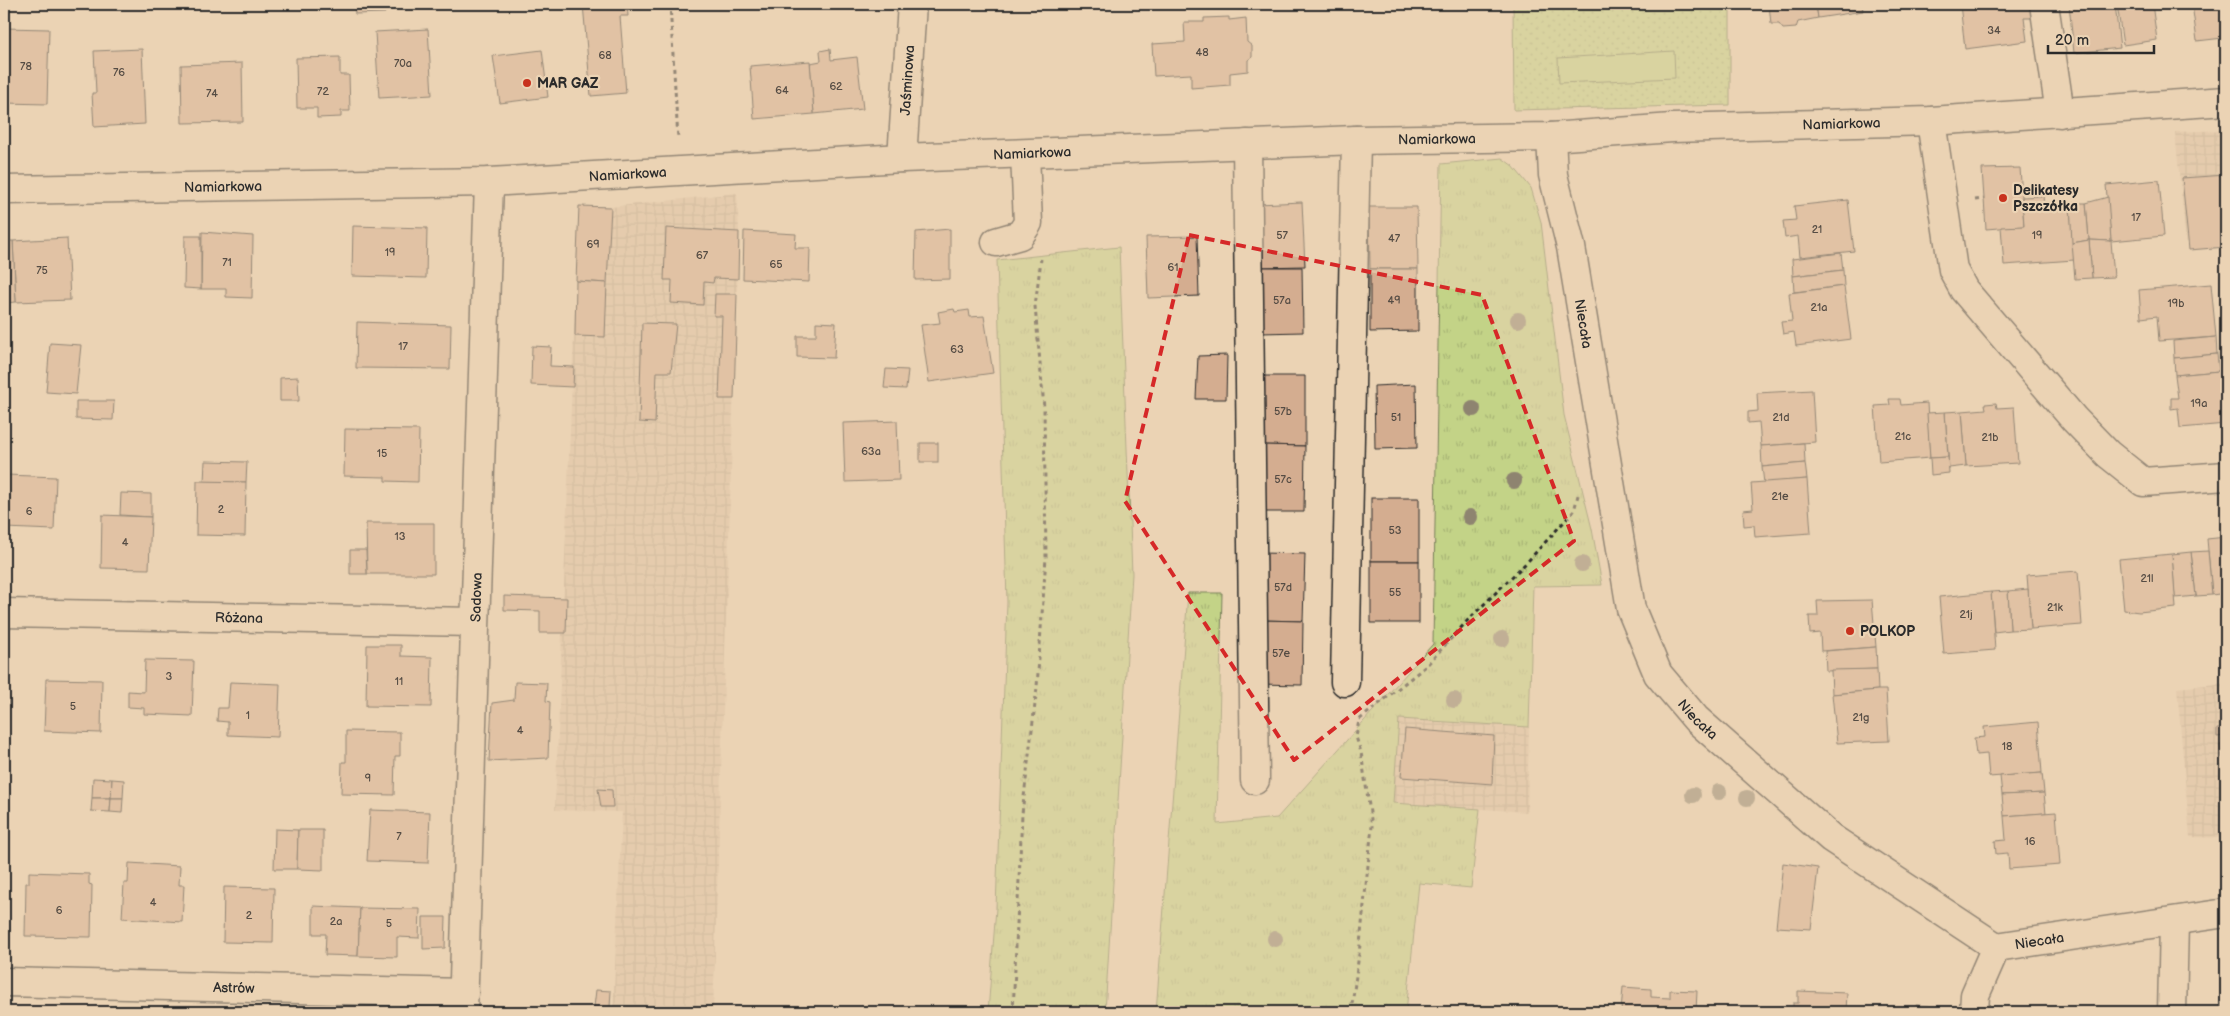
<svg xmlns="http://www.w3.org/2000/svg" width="2230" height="1016" viewBox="0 0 2230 1016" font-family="'Balsamiq Sans',sans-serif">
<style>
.industrial{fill:url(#industrial-grid)}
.grass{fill:url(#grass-tufts);stroke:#777f59}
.park{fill:url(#park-dots);stroke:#777f59}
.garden{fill:#c3d387;stroke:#777f59}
.building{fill:#d4ad90;stroke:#2b2b2b}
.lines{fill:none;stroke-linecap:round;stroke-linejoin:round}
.minor-casing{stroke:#2b2b2b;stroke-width:31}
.path{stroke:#2b2b2b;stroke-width:3;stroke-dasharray:4 4;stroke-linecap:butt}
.minor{stroke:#ebd3b4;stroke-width:28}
.tree{fill:#8e8470}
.marked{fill:none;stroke:#d62828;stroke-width:4;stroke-dasharray:10 6;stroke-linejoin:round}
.poi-dot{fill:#c8321e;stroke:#ebd3b4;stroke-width:2}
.labels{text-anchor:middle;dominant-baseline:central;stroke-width:4.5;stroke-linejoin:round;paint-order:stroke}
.number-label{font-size:11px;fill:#554c44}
.street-label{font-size:14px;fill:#2b2b2b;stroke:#ebd3b4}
.poi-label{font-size:14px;font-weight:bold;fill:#2b2b2b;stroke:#ebd3b4;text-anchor:start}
</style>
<defs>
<pattern id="industrial-grid" width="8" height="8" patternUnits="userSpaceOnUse" patternTransform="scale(1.25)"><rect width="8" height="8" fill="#ddc2a4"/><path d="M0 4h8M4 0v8" fill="none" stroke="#bea78d"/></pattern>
<pattern id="grass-tufts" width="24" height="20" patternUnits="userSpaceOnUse" patternTransform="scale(1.25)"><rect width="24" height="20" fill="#c3d387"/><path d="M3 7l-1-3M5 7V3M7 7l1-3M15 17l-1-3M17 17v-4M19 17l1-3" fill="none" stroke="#a8b575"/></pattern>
<pattern id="park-dots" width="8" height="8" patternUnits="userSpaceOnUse" patternTransform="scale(1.25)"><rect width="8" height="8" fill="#c3d387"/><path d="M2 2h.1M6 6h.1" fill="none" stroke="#a8b575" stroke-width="1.8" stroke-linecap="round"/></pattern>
</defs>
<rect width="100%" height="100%" fill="#ebd3b4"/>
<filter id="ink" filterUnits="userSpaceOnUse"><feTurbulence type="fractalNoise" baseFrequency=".02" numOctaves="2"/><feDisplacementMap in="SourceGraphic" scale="10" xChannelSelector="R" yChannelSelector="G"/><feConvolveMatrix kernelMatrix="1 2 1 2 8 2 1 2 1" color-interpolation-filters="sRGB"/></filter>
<g filter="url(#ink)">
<g class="industrial">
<path d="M2226,130V238L2186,242L2175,132Z"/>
<path d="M737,193L739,232L713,1012H613L622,812L555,810L579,206L611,207Z"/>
<path d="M2226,683V838L2190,837L2177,688Z"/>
<path d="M1399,719L1529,727L1527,812L1393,803Z"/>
</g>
<g class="grass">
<path d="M1502,158L1513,166L1531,188L1541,222L1564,415L1592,529L1602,585L1533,586L1529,727L1399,719L1393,803L1480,809L1471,888L1419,883L1406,1012H1156L1188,593H1222L1217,824L1277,818L1433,644L1441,164Z"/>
<path d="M1119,247L1132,574L1105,1012H988L996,908L1007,602L997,260Z"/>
</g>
<path class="park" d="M1513,4H1730V105L1514,110Z"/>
<path class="garden" d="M1674,51L1675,78L1559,83L1558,58Z"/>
<g class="building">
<path d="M354,4H385V13L355,14Z"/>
<path d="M583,4H627L628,16H620L626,93L591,96Z"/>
<path d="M1769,4H1816L1818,18L1798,22L1796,28L1783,29L1779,24H1771Z"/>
<path d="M1816,4H1862L1863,11L1818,18Z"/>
<path d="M1960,4H2031L2033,18H2024L2027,41L1965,49Z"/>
<path d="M2069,4H2115L2120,48L2074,53Z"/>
<path d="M2117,4H2152L2157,40L2123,45Z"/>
<path d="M2192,4H2226V32L2222,33L2223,38L2197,41Z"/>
<path d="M1229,17V20L1246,18L1247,42L1252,46V57L1248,60V71L1230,73V85L1191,88V74L1154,76L1152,44L1185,42L1184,22H1204V18Z"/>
<path d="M4,28L49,29L47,104L4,103Z"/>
<path d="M428,29L432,95L379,98L375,32Z"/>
<path d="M142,49L145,124L94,127L92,93H96L94,51Z"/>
<path d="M830,49L831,60L857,57L863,109L814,114L810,63L821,61L820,51Z"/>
<path d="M542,50L548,97L500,103L493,56Z"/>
<path d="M340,57V75H349L350,111H341V117L317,118V108H297L296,58Z"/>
<path d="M810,61L814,114L754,119L750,66Z"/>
<path d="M242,63L243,122L182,123L181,65Z"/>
<path d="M2020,168L2024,226L1986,229L1982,169Z"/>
<path d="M2226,175V247L2189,250L2182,178Z"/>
<path d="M2159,180L2164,236L2111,241L2106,185Z"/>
<path d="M2043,196L2044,206L2070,203L2074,260L2004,265L2001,227L2024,226L2022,197Z"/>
<path d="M2108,197L2111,241L2089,240L2086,203Z"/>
<path d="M1848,200L1854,251L1800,257L1798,236L1785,238L1783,221L1796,220L1794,206Z"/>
<path d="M1302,202L1305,266L1261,267L1258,204Z"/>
<path d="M2070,203H2086L2089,240L2072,243Z"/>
<path d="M579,206L611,207L607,283L576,281Z"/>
<path d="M1369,207H1417L1418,269H1370Z"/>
<path d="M353,226L427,228L426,278L352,276Z"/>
<path d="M666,228L739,232L738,279L714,278L713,283L704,282L703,305L671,303L672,280H664Z"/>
<path d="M950,229V279L915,280L916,232Z"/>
<path d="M744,231L796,234L795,248H810L809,282L743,279Z"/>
<path d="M202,232L253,236L252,298L226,297V289H201Z"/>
<path d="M185,236H201V289L184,288Z"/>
<path d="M1197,236L1199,296L1148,298L1146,237Z"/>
<path d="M67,238L70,300L16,302L13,241Z"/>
<path d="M2089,240L2111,241L2114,277L2092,278Z"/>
<path d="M2089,240L2092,278L2075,279L2072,243Z"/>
<path d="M4,241H13L16,302L4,303Z"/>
<path d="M1841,253L1843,270L1793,276L1792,259Z"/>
<path d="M1261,267H1302L1303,332L1261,333Z"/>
<path d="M1370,269H1418V331L1370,332Z"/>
<path d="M1843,270L1844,286L1794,292L1793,276Z"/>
<path d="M576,281L607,283L605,337L575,336Z"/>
<path d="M2211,284L2216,337L2159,341L2157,316L2141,318L2139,290Z"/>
<path d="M1844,286L1851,339L1796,346L1794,332L1783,334L1781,322L1792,321L1789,293Z"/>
<path d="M715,294H737L734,399H719L722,316H714Z"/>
<path d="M954,309L955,312L969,310L970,317L984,316L993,373L929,382L921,325L940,323L938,312Z"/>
<path d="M357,322L451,325L450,369L356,368Z"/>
<path d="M816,322L836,323L834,358L797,357V336H816Z"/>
<path d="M642,323L676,324L671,372H657L655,423L639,422Z"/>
<path d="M2216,337L2217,354L2174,358L2173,341Z"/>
<path d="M50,343L81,345L76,394L46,392Z"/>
<path d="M532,346L551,347L550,366L574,367L573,387L531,385Z"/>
<path d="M2217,354L2219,371L2175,375L2174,358Z"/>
<path d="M1227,355L1226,399H1196L1198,356Z"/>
<path d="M886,369L908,370L906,389L884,388Z"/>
<path d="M2219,371H2226V424L2180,428L2178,408L2171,409V398H2178L2175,375Z"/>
<path d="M1262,376H1305V446L1262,445Z"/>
<path d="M298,377L299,401H280V378Z"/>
<path d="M1416,384L1417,448L1375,449L1374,386Z"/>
<path d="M1812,390L1815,442L1761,446L1759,422L1748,423V412L1758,411L1757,393Z"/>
<path d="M1889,399H1900L1901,405L1927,403L1930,458L1879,462L1875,406L1890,405Z"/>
<path d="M76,401H114L113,420L76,419Z"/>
<path d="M1996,403L1997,408L2014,407L2018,463L1966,466L1962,411L1986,409L1985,404Z"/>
<path d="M1962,411L1966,466L1949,468L1945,412Z"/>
<path d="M1945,412L1948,457L1930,458L1927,413Z"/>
<path d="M897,421L899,480L845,482L843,423Z"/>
<path d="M345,429L419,430L418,482L385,481V477L344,476Z"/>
<rect x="920" y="443" width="18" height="19"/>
<path d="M1804,443L1805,463L1762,467L1761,446Z"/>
<path d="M1262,445L1305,446L1304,512H1261Z"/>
<path d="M1948,457L1949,473L1931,475L1930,458Z"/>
<path d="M205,461L247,462L246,482H204Z"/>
<path d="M1805,463L1807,479L1764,483L1762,467Z"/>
<path d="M7,475L56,477L54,530L5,528L4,501L6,502Z"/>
<path d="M1807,479L1811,533L1755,537L1754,525L1744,526L1743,510L1753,509L1751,483Z"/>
<path d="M197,481L246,482L245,536L196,535Z"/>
<path d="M121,493L151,494V517L120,515Z"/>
<rect x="1371" y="498" width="48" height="63"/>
<path d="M102,515L151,517L149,569L101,568Z"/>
<path d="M366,523H434V574H367Z"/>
<path d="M2226,537V593L2212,595L2207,539Z"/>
<path d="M350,550H366L367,574H350Z"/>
<path d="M2208,551L2212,595L2196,596L2191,552Z"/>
<path d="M2191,552L2196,596L2175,598L2172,554Z"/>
<path d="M1262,553L1305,554L1303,621L1260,620Z"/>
<path d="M2172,554L2176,608L2139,612L2124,610L2119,559Z"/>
<rect x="1371" y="561" width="48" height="62"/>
<path d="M2078,571L2082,625L2031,629L2027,575Z"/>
<path d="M2028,589L2031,629L2010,630L2008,591Z"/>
<path d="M2008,591L2010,630L1994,632L1991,592Z"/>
<path d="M1991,592L1995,650L1944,654L1939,597Z"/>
<path d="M504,596L567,598L566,633H540V611L504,610Z"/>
<path d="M1872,600L1876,647L1821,651L1820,633L1810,634L1809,616H1818L1817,601Z"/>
<path d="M1260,620L1303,621L1302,685L1259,684Z"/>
<path d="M367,645H401V656L432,657L431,707L366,706Z"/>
<path d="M1876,647L1877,669L1826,671L1825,651Z"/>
<path d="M4,654H9L8,721H4Z"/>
<path d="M145,660L194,661L192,716L144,714V708L128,707V691L144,692Z"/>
<path d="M1877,669L1878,690L1832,694L1831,670Z"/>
<path d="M46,679L102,680L101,733L44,731Z"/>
<path d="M230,682L280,684L278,737L228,735V722L217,721L218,708H228Z"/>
<path d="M515,682L547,683L546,701L550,702L548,758L489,761L492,703L514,700Z"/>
<path d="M1878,690H1886L1889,741L1837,743L1832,694Z"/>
<path d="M2038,722L2042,773L1989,777L1987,754L1976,755L1974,738L1985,737L1984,727Z"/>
<path d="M1405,729L1494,736L1492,784L1401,777Z"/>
<path d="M2217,729H2226V736L2217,737Z"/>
<path d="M346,731L400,732V756H395L394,795L341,794L342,762H346Z"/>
<path d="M2226,744V758H2222L2220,745Z"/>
<path d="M2042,773L2044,793L2002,795L2000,776Z"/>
<path d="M93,778L112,779L111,798H92Z"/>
<path d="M112,779L124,780L123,798H111Z"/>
<path d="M598,789L612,790L613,807H601Z"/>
<path d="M2044,793L2046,813L2004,816L2002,795Z"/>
<path d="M92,798H111L110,812L91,811Z"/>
<path d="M111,798H123L122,813L110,812Z"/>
<path d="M370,810L430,812L428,863L367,861Z"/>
<path d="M2056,812L2060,865L2009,869L2008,853L1996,854L1995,841L2006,840L2004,816Z"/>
<path d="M275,829L298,830L297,869H274Z"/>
<path d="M298,830H323V870L297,869Z"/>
<path d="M129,863L180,866L179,885H184L182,922L122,918L124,883H128Z"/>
<path d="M1783,863L1818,868L1811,929L1776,927Z"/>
<path d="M29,872L89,874V884L92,885L91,937L25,936L26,883H29Z"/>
<path d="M224,887L274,888L273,943L223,942Z"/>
<path d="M313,906L360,908L358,956L325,955L326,934H313Z"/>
<path d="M360,908L420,909L419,938L397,937V957L358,956Z"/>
<path d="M423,917H446L445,948L423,949Z"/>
<path d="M2221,983H2226V1012H2222Z"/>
<path d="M1623,987L1651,989V997L1670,998V990L1697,991L1696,1012H1621Z"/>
<path d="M596,990L611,991L610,1007H594Z"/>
<path d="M1798,991L1847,993L1846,1012H1793V1003H1798Z"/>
<path d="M1916,1005L1929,1006V1012H1916Z"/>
</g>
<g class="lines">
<g class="minor-casing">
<g id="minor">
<path d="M2044,4L2060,113"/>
<path d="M1931,121L1953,270L1964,290L2074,419L2108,454L2143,482L2226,476"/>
<path id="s1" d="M1551,137L1553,175L1571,247L1631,609L1658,674L1696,719L1831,838L1996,947L2226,913"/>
<path d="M1247,144L1255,780"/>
<path id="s2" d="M902,158L912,4"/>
<path id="s3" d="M4,190L489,182L902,158L1356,140L1551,137L1672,128L1931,121L2226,101"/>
<path d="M996,242L1020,235L1028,223L1025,154"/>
<path id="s4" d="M4,613L474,622"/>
<path d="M1345,682L1356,140"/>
<path id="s5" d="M4,982L464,993"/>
<path id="s6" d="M463,1012L489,182"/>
<path d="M1974,1012L1975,995L1996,947"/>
<path d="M2172,1012L2174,922"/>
</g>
</g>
<g class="path">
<path d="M670,4L678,139"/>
<path d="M1975,200L1984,199"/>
<path d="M1013,1012L1022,814L1037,687L1046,557L1044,408L1035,306L1041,259"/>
<path d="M1351,1012L1359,954L1372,826L1361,752L1356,737L1359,720L1426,666L1468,620L1527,562L1574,511L1578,495"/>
</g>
<use href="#minor" class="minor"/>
</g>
<g class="tree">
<circle cx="1518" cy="320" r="8"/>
<circle cx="1473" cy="409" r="8"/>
<circle cx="1514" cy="481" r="8"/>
<circle cx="1470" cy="517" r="8"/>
<circle cx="1582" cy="564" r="8"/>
<circle cx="1502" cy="639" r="8"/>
<circle cx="1454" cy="700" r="8"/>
<circle cx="1719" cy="792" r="8"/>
<circle cx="1693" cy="795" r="8"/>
<circle cx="1747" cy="798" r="8"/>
<circle cx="1275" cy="939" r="8"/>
</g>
</g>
<path d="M0 0H2230V1016H0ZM1189,235L1482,295L1574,541L1294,760L1125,501Z" fill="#ebd3b4" fill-opacity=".55" fill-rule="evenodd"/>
<path class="marked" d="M1189,235L1482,295L1574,541L1294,760L1125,501Z"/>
<g class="poi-dot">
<circle cx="527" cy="83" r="5"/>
<circle cx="2003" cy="198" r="5"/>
<circle cx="1850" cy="631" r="5"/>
</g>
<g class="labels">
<g class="number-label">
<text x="1994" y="30">34</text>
<text x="1202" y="52">48</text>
<text x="605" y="55">68</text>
<text x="403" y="63">70a</text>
<text x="26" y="66">78</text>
<text x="119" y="72">76</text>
<text x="836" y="86">62</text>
<text x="782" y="90">64</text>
<text x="323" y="91">72</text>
<text x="212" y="93">74</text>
<text x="2136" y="217">17</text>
<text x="1817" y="229">21</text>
<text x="1282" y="235">57</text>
<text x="2037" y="235">19</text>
<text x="1394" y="238">47</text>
<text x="593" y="244">69</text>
<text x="390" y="252">19</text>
<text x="702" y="255">67</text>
<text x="227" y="262">71</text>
<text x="776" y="264">65</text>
<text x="1173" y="267">61</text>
<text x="42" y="270">75</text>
<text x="1282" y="300">57a</text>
<text x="1394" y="300">49</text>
<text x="2176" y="303">19b</text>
<text x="1819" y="307">21a</text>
<text x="403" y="346">17</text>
<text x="957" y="349">63</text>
<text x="2199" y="403">19a</text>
<text x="1283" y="411">57b</text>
<text x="1396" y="417">51</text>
<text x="1781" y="417">21d</text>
<text x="1903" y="436">21c</text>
<text x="1990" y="437">21b</text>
<text x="871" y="451">63a</text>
<text x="382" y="453">15</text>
<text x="1283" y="479">57c</text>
<text x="1780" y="496">21e</text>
<text x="221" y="509">2</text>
<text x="29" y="511">6</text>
<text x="1395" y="530">53</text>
<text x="400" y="536">13</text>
<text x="125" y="542">4</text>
<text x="2147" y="578">21l</text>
<text x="1283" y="587">57d</text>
<text x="1395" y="592">55</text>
<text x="2055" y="607">21k</text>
<text x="1966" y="614">21j</text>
<text x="1281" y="653">57e</text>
<text x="169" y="676">3</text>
<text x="399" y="681">11</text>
<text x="73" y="706">5</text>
<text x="248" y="715">1</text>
<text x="1861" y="717">21g</text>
<text x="520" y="730">4</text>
<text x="2007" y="746">18</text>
<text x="368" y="778">9</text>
<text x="399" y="836">7</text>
<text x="2030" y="841">16</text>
<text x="153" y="902">4</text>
<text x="59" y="910">6</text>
<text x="249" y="915">2</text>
<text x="336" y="921">2a</text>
<text x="389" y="923">5</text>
</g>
<g class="street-label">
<text stroke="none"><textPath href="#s2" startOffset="78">Jaśminowa</textPath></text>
<text stroke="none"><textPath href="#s3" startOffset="1839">Namiarkowa</textPath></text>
<text stroke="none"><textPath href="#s3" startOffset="1434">Namiarkowa</textPath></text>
<text stroke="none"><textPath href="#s3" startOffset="1029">Namiarkowa</textPath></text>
<text stroke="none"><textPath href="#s3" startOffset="624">Namiarkowa</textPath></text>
<text stroke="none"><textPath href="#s3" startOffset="219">Namiarkowa</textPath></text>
<text stroke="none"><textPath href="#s1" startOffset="190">Niecała</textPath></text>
<text stroke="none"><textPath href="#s6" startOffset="415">Sadowa</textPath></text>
<text stroke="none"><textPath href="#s4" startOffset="235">Różana</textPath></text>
<text stroke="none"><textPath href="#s1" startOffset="610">Niecała</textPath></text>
<text stroke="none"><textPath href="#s1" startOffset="1030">Niecała</textPath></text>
<text stroke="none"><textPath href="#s5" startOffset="230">Astrów</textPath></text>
</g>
<g class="poi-label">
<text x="537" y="83">MAR GAZ</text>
<text x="2013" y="190">Delikatesy<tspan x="2013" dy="16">Pszczółka</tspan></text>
<text x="1860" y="631">POLKOP</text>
</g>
</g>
<rect width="2230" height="1016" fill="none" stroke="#ebd3b4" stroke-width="20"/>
<rect x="10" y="10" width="2210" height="996" fill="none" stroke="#2b2b2b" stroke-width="2" filter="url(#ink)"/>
<path d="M2048 45v8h106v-8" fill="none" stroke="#2b2b2b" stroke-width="2.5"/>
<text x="2055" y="45" font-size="15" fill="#2b2b2b" stroke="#ebd3b4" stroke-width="4" paint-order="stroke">20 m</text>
</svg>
